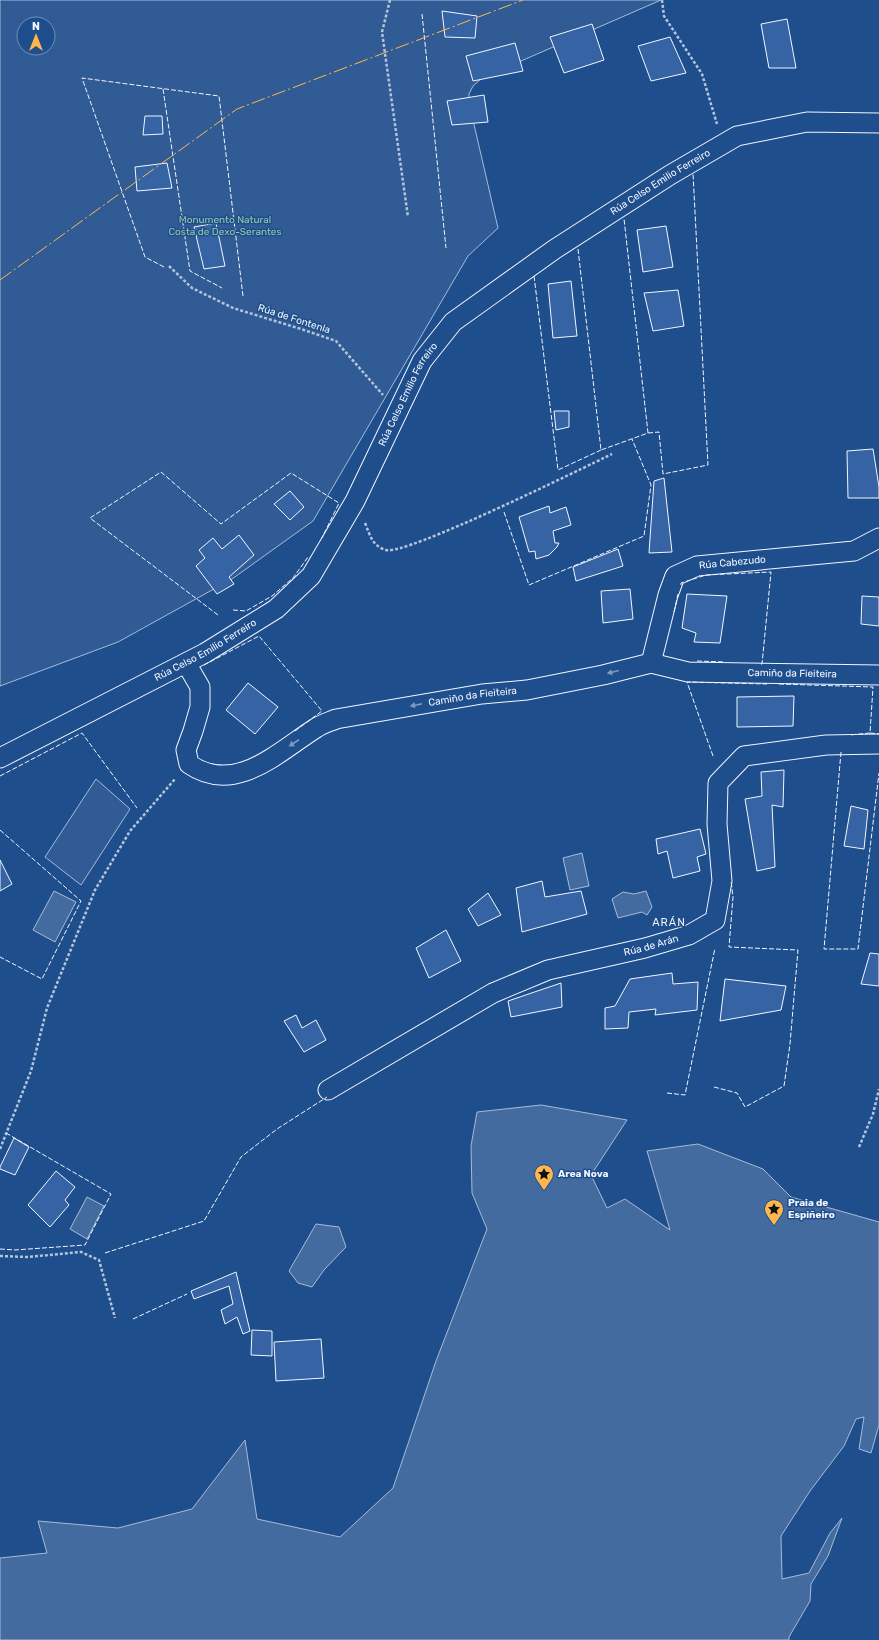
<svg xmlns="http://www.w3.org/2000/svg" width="879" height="1640" viewBox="0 0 879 1640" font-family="Rubik,sans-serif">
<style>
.built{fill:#305b95;stroke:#a8bbd7;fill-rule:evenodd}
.water{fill:#446ba0;stroke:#a8bbd7}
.building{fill:#3563a3;stroke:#f2f6ff}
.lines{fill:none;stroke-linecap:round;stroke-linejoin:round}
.street-casing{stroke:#f2f6ff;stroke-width:21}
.path{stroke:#b3c4dc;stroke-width:2.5;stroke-dasharray:3 2;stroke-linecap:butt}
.street{stroke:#1f4e8c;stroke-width:19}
.fence{stroke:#f2f6ff;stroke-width:1;stroke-dasharray:5 2;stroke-linecap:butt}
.power{stroke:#ffb74d;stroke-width:1;stroke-dasharray:14 3 2 3;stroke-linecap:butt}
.oneway{fill:#7e9ac0}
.labels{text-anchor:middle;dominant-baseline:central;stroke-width:3;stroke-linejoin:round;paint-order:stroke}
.street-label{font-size:10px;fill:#f2f6ff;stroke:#1f4e8c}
.park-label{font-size:10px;fill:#97c8a6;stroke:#1f4e8c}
.poi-label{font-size:10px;font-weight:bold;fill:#f2f6ff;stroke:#1f4e8c;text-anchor:start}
.neighbourhood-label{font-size:11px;letter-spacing:1px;fill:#f2f6ff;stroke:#1f4e8c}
</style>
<rect width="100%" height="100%" fill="#1f4e8c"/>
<g class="built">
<path d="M0,0H661L482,78L473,86L469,94V103L498,228L468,256L313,521L232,579L118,642L0,686ZM24,24H48V48H24Z"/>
<path d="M96,779L130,809L81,885L45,857Z"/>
</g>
<g class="water">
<path d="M582,853L589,886L570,890L563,858Z"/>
<path d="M54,891L76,902L55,942L33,930Z"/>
<path d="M646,891L652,907L647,915L642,912L618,918L612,899L623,892L634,894Z"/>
<path d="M541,1105L627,1120L591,1175L607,1208L625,1199L670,1230L647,1151L698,1144L763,1169L791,1197L879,1222V1425L871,1453L859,1449L864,1417L856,1419L844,1446L810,1491L781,1536L782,1579L809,1573L830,1533L842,1518L828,1556L811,1584L810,1601L789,1637V1640H0V1558L47,1553L38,1521L118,1528L192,1509L245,1440L257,1519L340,1537L393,1488L436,1361L487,1229L472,1193L471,1146L477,1112Z"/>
<path d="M87,1197L104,1206L87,1239L70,1229Z"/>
<path d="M316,1224L339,1227L346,1247L324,1270L312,1287L298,1283L289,1271Z"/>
</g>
<g class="building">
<path d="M442,11L477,16L475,38L445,37Z"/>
<path d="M787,19L796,68H769L761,24Z"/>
<path d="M592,24L604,60L564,73L550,37Z"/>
<path d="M670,37L686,73L651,81L638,46Z"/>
<path d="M515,43L523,71L473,81L466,56Z"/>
<path d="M484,95L488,122L452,125L447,101Z"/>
<path d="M145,116H162L163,134L143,135Z"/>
<path d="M167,163L172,188L137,191L135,167Z"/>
<path d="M216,223L225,266L204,269L194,227Z"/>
<path d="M666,226L673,267L643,272L637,230Z"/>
<path d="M571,281L577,336L553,338L548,284Z"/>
<path d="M678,290L684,326L653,331L644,293Z"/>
<path d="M554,411H569V427L556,430Z"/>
<path d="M873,449L879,487V498H848L847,451Z"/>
<path d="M664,478L672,552L649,553L654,481Z"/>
<path d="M290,491L304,507L290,520L274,504Z"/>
<path d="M549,506L550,513L566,507L571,525L553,531L555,543H559L557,547L549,555L536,559L535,551L529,552L519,517Z"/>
<path d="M239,535L254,555L229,577L234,584L217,594L196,566L205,558L199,550L213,538L222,549Z"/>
<path d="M618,549L623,566L576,581L573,567Z"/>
<path d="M630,589L633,619L603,623L601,591Z"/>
<path d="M687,594L727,596L720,643L694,642L696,633L682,628Z"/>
<path d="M862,596L879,597V626L861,624Z"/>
<path d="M248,683L278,707L255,734L226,710Z"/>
<path d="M794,696L793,726L737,727V697Z"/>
<path d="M784,770L783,807L772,805L775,867L757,871L745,799L762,796L761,772Z"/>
<path d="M851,806L868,810L864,849L844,846Z"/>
<path d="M700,829L706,854L697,857L700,871L673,878L667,851L658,854L656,839Z"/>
<path d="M0,860L12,884L0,891Z"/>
<path d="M542,881L545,897L581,891L587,914L522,932L516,888Z"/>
<path d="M488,893L501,915L478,926L468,909Z"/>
<path d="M446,930L461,961L429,978L416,948Z"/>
<path d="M870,953L879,954V986L861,984Z"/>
<path d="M672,973L673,984L698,982L697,1010L655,1015L656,1009L629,1012L628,1028L605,1029V1008L615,1006L630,979Z"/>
<path d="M725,979L786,986L781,1010L720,1021Z"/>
<path d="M561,983L562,1007L511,1017L508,1001Z"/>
<path d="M296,1015L302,1028L316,1020L326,1040L304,1052L284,1021Z"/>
<path d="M14,1138L29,1147L15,1175L0,1169V1167Z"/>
<path d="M56,1171L75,1187L65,1200L69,1205L50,1227L28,1205Z"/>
<path d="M236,1272L250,1331L243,1334L237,1317L225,1324L221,1310L233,1304L229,1286L194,1299L191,1291Z"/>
<path d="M252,1330L272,1331V1356L251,1355Z"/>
<path d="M321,1339L324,1378L276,1381L274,1342Z"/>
</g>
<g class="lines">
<g class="street-casing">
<g id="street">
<path id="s1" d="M186,663L200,687V707L193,731L186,750L189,764C235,796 278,752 316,728C322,724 329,722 336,719L482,694L527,690L603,675L651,663L688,672L879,675"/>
<path id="s2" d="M651,663L668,595L675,576L697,566L854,551L879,538"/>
<path id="s3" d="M0,758L205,653L276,609L311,576L355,501L422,361L453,322L555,249L670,175L737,136L807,122L879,123"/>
<path id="s4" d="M328,1090L493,993L548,970L645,948L689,935L715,920L722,881L717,824L718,783L744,756L826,745L879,744"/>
</g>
</g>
<g class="path">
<path d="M390,0L382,32L408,217"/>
<path d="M662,0L664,16L702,74L717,124"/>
<path d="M169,266L192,288L233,308L301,329L336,341L383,395"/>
<path d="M365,523C370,535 372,546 386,550C405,556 583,468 612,454"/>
<path d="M859,1147L873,1114L879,1089"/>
<path d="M0,1149L31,1071L47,1008L95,890L130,831L175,779"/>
<path d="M0,1256L28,1257L81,1252L99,1260L115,1318"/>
</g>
<use href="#street" class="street"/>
<g class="fence">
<path d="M422,14L446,248"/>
<path d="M163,89L190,271L222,288"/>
<path d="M578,249L601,450L648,433L624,219"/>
<path d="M164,267L145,257L82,78L219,96L243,296"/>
<path d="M534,276L558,470L601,450"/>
<path d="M648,433L659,432L663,474L708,465L693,173"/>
<path d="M504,512L529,585L644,536L651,485L632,439"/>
<path d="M681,585V583L706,575L771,572L762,664H761"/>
<path d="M233,610L246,611L272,596L293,578L308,557"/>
<path d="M674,612L678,594"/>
<path d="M218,615L90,518L161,472L221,524L291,473L339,503L322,538"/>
<path d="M697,661L725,662"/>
<path d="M204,665L259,636L322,711L295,731"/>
<path d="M779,684L873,687L870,733L850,735"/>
<path d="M870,733L879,734"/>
<path d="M841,752L824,949H858L879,773"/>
<path d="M713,756L687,682L767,684"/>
<path d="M0,776L82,733L137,808"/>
<path d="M0,830L81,901L42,979L0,957"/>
<path d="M714,1087L737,1093L745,1107L784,1086L790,1044L798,950L729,947L733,897L731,881"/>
<path d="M667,1093L685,1095L715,948"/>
<path d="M0,1249L15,1250L85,1245L111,1194L6,1133"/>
<path d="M105,1253L204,1221L241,1157L277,1129L327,1097"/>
<path d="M133,1319L187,1294"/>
</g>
<path class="power" d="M0,280L237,109L523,0"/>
</g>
<defs><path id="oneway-solid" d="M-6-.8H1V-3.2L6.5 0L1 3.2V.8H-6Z"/></defs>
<g class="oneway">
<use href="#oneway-solid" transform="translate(613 672) rotate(166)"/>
<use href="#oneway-solid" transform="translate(416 705) rotate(169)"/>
<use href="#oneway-solid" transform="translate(294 743) rotate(147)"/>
</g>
<defs>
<g id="sight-pin" transform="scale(1)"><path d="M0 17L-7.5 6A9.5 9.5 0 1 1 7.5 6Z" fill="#ffb74d" stroke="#1f4e8c"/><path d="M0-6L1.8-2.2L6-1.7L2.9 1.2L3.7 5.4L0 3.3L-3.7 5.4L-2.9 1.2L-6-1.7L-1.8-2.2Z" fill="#111"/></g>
</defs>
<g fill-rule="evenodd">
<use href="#sight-pin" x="544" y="1174"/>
<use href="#sight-pin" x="774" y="1209"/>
</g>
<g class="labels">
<g class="street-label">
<text stroke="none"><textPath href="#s3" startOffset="904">Rúa Celso Emilio Ferreiro</textPath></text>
<text transform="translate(294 319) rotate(18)">Rúa de Fontenla</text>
<text stroke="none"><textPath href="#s3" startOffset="568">Rúa Celso Emilio Ferreiro</textPath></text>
<text stroke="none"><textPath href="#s2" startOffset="150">Rúa Cabezudo</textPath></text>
<text stroke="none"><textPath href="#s3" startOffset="232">Rúa Celso Emilio Ferreiro</textPath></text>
<text stroke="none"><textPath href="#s1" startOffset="734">Camiño da Fieiteira</textPath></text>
<text stroke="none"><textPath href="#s1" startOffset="410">Camiño da Fieiteira</textPath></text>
<text stroke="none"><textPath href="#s4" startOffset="357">Rúa de Arán</textPath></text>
</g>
<g class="park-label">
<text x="225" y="220">Monumento Natural<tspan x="225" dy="12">Costa de Dexo-Serantes</tspan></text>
</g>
<g class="poi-label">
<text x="558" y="1174">Area Nova</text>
<text x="788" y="1203">Praia de<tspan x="788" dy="12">Espiñeiro</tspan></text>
</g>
<g class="neighbourhood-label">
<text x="669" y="922">ARÁN</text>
</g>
</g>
<g transform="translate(36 36)"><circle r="19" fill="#1f4e8c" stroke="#7391ba"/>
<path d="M0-3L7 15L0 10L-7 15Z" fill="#ffb74d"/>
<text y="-6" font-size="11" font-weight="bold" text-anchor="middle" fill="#f2f6ff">N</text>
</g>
</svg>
